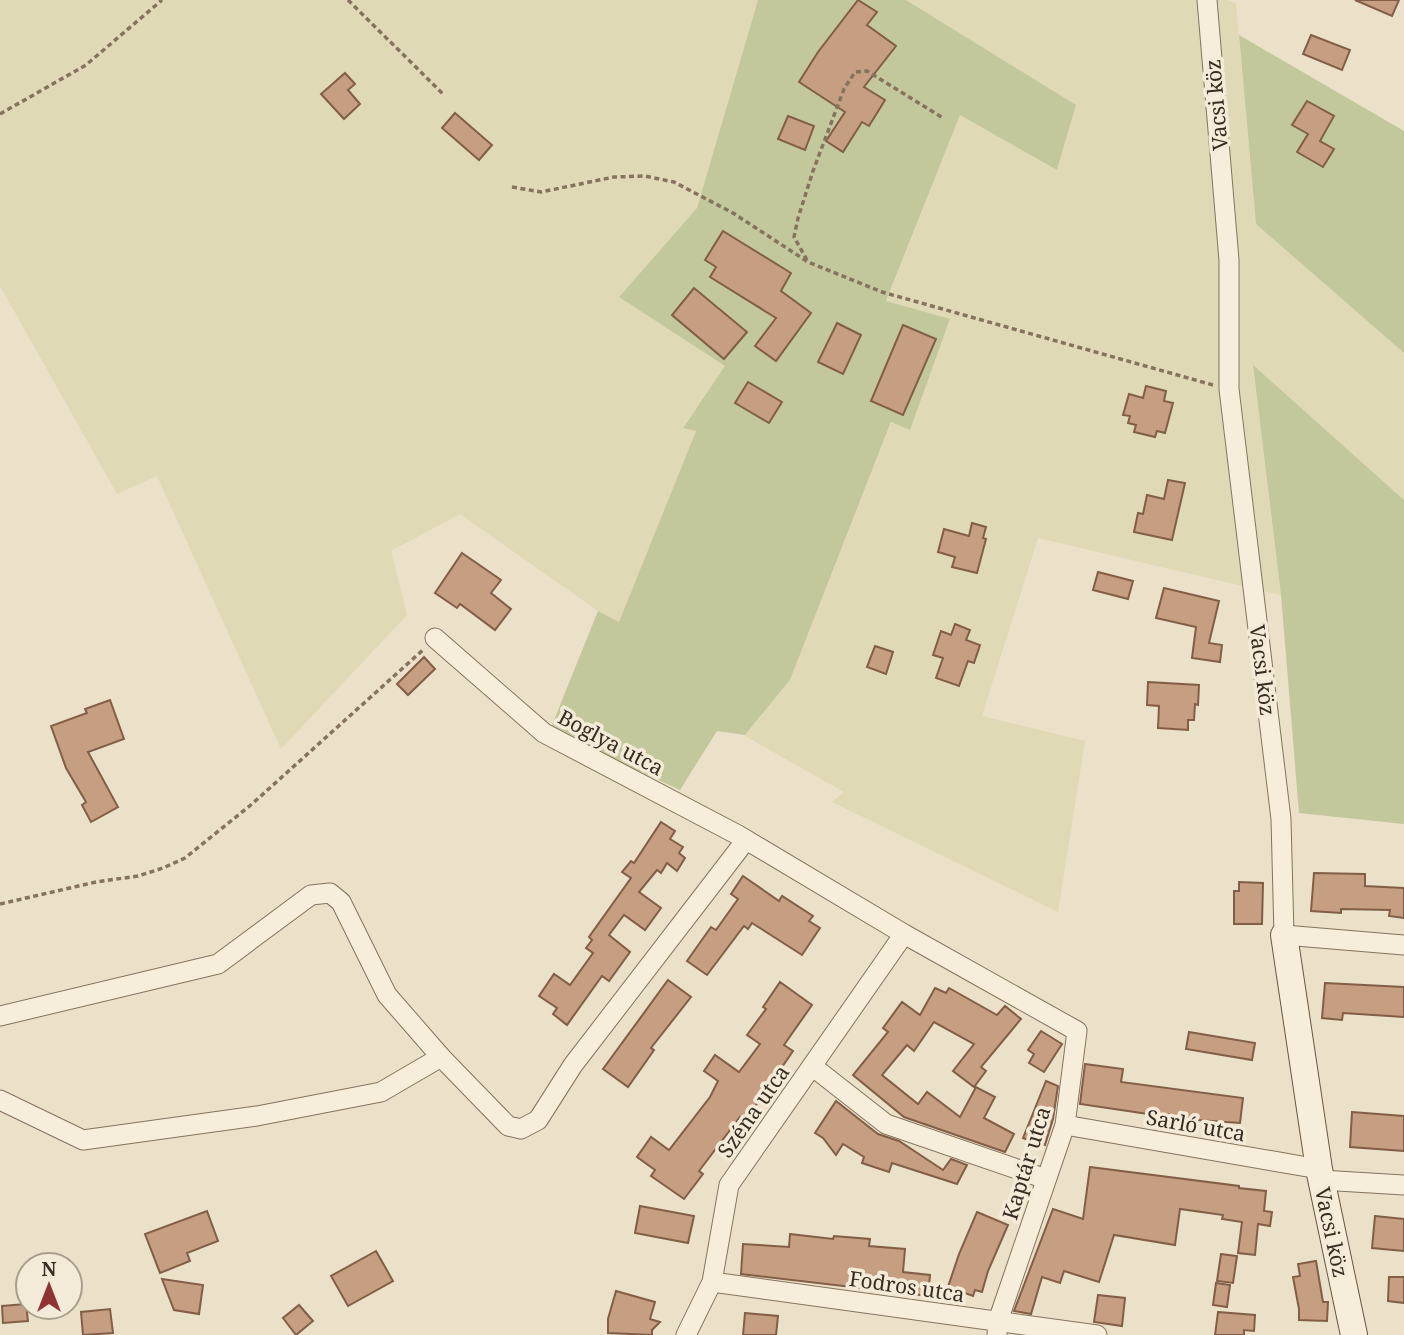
<svg xmlns="http://www.w3.org/2000/svg" width="1404" height="1335" viewBox="0 0 1404 1335" font-family="'Noto Serif',serif">
<style>
.farmland{fill:#e0d9b6}
.green{fill:#c3c89c}
.building{fill:#c69e81;stroke:#825e46;stroke-width:2}
.lines{fill:none;stroke-linecap:round;stroke-linejoin:round}
.street-casing{stroke:#85735e;stroke-width:21}
.secondary-casing{stroke:#675441;stroke-width:28}
.path{stroke:#85735e;stroke-width:3.5;stroke-dasharray:5 3.5;stroke-linecap:butt}
.street{stroke:#f6eeda;stroke-width:19}
.secondary{stroke:#f6eeda;stroke-width:26}
.labels{text-anchor:middle;dominant-baseline:central;stroke-width:7;stroke-linejoin:round;paint-order:stroke}
.street-label{font-size:21px;fill:#372c21;stroke:#f3ebd7}
</style>
<rect width="100%" height="100%" fill="#ebe0c8"/>
<g class="farmland">
<path d="M0,0H758L697,208L619,297L726,365L683,427L696,431L619,623L598,611L460,514L391,551L407,615L281,749L157,476L117,494L0,286Z"/>
<path d="M906,0H1227L1236,4L1256,224L1404,353V500L1253,367L1281,595L1038,538L982,716L1085,741L1058,912L832,802L844,792L745,736L790,680L892,421L909,430L950,320L886,302L960,115L1057,170L1076,106Z"/>
</g>
<g class="green">
<path d="M758,0H906L1076,105L1057,170L960,115L886,301L950,319L910,430L891,422L790,680L745,735L717,731L680,790L550,730L598,611L619,622L696,431L683,428L725,366L619,297L697,208Z"/>
<path d="M1239,35L1404,131V353L1256,224Z"/>
<path d="M1253,365L1404,500V824L1299,813L1281,595Z"/>
</g>
<g class="building">
<path d="M858,0L877,12L867,25L896,46L864,87L885,100L869,126L862,122L843,152L826,141L845,112L799,82L818,52Z"/>
<path d="M1355,0H1399L1392,16Z"/>
<path d="M1311,35L1350,50L1342,70L1303,54Z"/>
<path d="M345,73L355,84L348,90L360,104L344,119L321,94Z"/>
<path d="M1307,101L1334,116L1320,141L1334,149L1323,167L1297,152L1308,134L1292,125Z"/>
<path d="M455,113L492,145L479,160L442,128Z"/>
<path d="M788,116L814,126L805,150L778,139Z"/>
<path d="M723,231L791,273L781,291L811,313L776,361L755,346L776,318L710,277L716,267L705,260Z"/>
<path d="M694,288L747,332L724,359L672,315Z"/>
<path d="M837,323L861,335L843,374L818,362Z"/>
<path d="M903,325L936,339L903,415L871,401Z"/>
<path d="M748,382L782,402L769,423L735,403Z"/>
<path d="M1146,386L1166,391L1164,401L1173,403L1165,433L1157,431L1155,437L1134,432L1136,425L1128,423L1130,416L1123,415L1129,394L1143,398Z"/>
<path d="M1168,480L1185,483L1172,540L1134,532L1138,513L1143,514L1147,495L1164,499Z"/>
<path d="M972,523L986,527L983,538L986,539L977,573L952,567L955,557L938,552L944,529L969,536Z"/>
<path d="M462,553L501,580L491,593L511,609L495,630L460,604L457,608L435,593Z"/>
<path d="M1098,572L1133,581L1128,599L1093,590Z"/>
<path d="M1164,588L1219,601L1209,643L1222,645L1220,662L1192,658L1196,627L1156,618Z"/>
<path d="M955,624L970,630L966,640L980,645L974,663L968,661L959,686L936,678L943,658L933,655L941,631L951,635Z"/>
<path d="M875,646L893,652L886,674L867,667Z"/>
<path d="M424,657L435,669L408,695L397,684Z"/>
<path d="M1148,682L1199,685L1198,705L1195,704L1194,720H1188V730L1158,728L1159,706L1147,705Z"/>
<path d="M110,700L124,739L88,752L118,807L91,822L82,805L86,802L66,768L51,726L87,713L85,709Z"/>
<path d="M661,822L675,831L670,839L683,847L679,853L685,858L677,871L667,863L661,873L657,870L639,892L661,908L645,930L624,915L609,935L630,952L609,981L602,976L567,1025L553,1014L557,1008L539,996L554,974L570,985L593,953L586,948L592,940L589,937L631,878L622,872L631,861L634,863Z"/>
<path d="M1314,873L1365,874V886L1404,888V918L1389,916L1390,910L1341,909V913L1311,911Z"/>
<path d="M743,876L779,901L782,896L813,916L809,921L820,928L802,955L752,923L748,929L744,926L707,975L687,961L711,927L716,930L738,899L731,894Z"/>
<path d="M1239,882L1263,883L1262,924H1234V891H1239Z"/>
<path d="M668,980L691,997L651,1048L654,1050L628,1087L603,1069Z"/>
<path d="M780,982L812,1005L784,1045L793,1051L745,1121L740,1117L699,1171L703,1174L684,1199L651,1176L655,1170L637,1157L651,1137L669,1150L710,1097L718,1081L704,1071L715,1055L739,1072L760,1044L747,1035L766,1009L763,1007Z"/>
<path d="M1325,983L1404,987V1017L1343,1013L1342,1020L1322,1018Z"/>
<path d="M935,988L946,993L949,988L997,1015L1005,1006L1021,1019L981,1067L986,1071L974,1087L953,1071L974,1044L934,1022L914,1051L907,1045L882,1075L918,1104L927,1092L960,1117L976,1087L995,1097L984,1118L1014,1134L1005,1152L904,1117L853,1075L888,1032L883,1028L902,1002L920,1015Z"/>
<path d="M1041,1031L1062,1044L1044,1072L1029,1063L1034,1054L1028,1050Z"/>
<path d="M1189,1032L1255,1043L1252,1060L1186,1049Z"/>
<path d="M1085,1064L1123,1069L1121,1082L1243,1098L1240,1123L1197,1120L1155,1112V1115L1080,1104Z"/>
<path d="M1046,1081L1058,1086L1053,1119L1045,1145L1023,1138Z"/>
<path d="M836,1101L878,1134L899,1141L943,1170L951,1159L967,1165L957,1184L892,1163L889,1172L862,1163L864,1157L843,1144L836,1155L823,1138L815,1133Z"/>
<path d="M1352,1112L1404,1116V1151L1350,1147Z"/>
<path d="M1090,1167L1239,1186V1188L1266,1191L1264,1211L1272,1212L1270,1226L1258,1224L1255,1255L1238,1253L1242,1222L1222,1219L1223,1215L1180,1209L1175,1245L1114,1235L1099,1282L1064,1271L1060,1283L1042,1277L1031,1314L1014,1311L1053,1209L1083,1219Z"/>
<path d="M640,1206L694,1216L688,1243L635,1233Z"/>
<path d="M207,1211L218,1241L187,1253L190,1261L160,1273L145,1234Z"/>
<path d="M977,1212L1008,1225L988,1271L982,1292L975,1290L973,1296L948,1287L959,1254Z"/>
<path d="M1375,1216L1404,1219V1251L1372,1248Z"/>
<path d="M790,1234L833,1239L834,1236L870,1239L869,1246L905,1249L903,1272L930,1275L928,1296L741,1274L743,1244L789,1247Z"/>
<path d="M376,1251L393,1281L348,1306L331,1276Z"/>
<path d="M1221,1254L1237,1256L1233,1283L1217,1281Z"/>
<path d="M1316,1261L1323,1302H1328L1327,1321L1299,1320V1309L1293,1277L1300,1276L1298,1264Z"/>
<path d="M1389,1277H1404V1303L1388,1301Z"/>
<path d="M162,1279L203,1285L199,1314L174,1310Z"/>
<path d="M1216,1283L1230,1285L1227,1307L1213,1305Z"/>
<path d="M616,1291L655,1302L650,1319L660,1322L652,1330V1335L608,1333V1319Z"/>
<path d="M1098,1295L1125,1298L1122,1326L1094,1322Z"/>
<path d="M26,1304L28,1321L3,1323L2,1306Z"/>
<path d="M299,1305L313,1321L296,1335L283,1318Z"/>
<path d="M110,1309L113,1333L83,1335L81,1312Z"/>
<path d="M1218,1312L1255,1315L1254,1331L1244,1330V1335H1215Z"/>
<path d="M745,1313L778,1316L776,1335H743Z"/>
</g>
<g class="lines">
<g class="street-casing">
<g id="street">
<path d="M1207,0L1229,260V389L1281,819L1284,935L1404,945"/>
<path d="M435,638L544,733L738,835L904,934L1077,1031L1065,1125L998,1321L997,1335"/>
<path d="M0,1016L218,964L311,895L330,893L341,902L387,995L441,1057L381,1092L257,1116L83,1140L0,1100"/>
<path d="M441,1057L508,1126L521,1129L538,1120L573,1065L746,840"/>
<path d="M812,1066L886,1124L1046,1179"/>
<path d="M1065,1125L1319,1169"/>
<path d="M1321,1180L1404,1185"/>
<path d="M712,1282L1097,1335"/>
<path d="M686,1335L712,1282L729,1185L904,934"/>
</g>
</g>
<g class="secondary-casing">
<path id="secondary" d="M1284,935L1319,1169L1354,1335"/>
</g>
<g class="path">
<path d="M348,0L444,95"/>
<path d="M0,114L86,65L162,0"/>
<path d="M512,187L541,192L614,177L645,176L674,182L733,213L808,262L882,292L1213,385"/>
<path d="M807,260L794,237L798,218L813,171L844,89L855,72L867,71L943,118"/>
<path d="M0,904L96,882L138,876L163,868L185,858L252,804L424,649"/>
</g>
<use href="#street" class="street"/>
<use href="#secondary" class="secondary"/>
</g>
<g class="labels">
<g class="street-label">
<text transform="translate(1216 105) rotate(-95)">Vacsi köz</text>
<text transform="translate(1263 670) rotate(83)">Vacsi köz</text>
<text transform="translate(611 742) rotate(28)">Boglya utca</text>
<text transform="translate(753 1111) rotate(-55)">Széna utca</text>
<text transform="translate(1196 1125) rotate(10)">Sarló utca</text>
<text transform="translate(1026 1163) rotate(-73)">Kaptár utca</text>
<text transform="translate(1332 1232) rotate(78)">Vacsi köz</text>
<text transform="translate(907 1286) rotate(8)">Fodros utca</text>
</g>
</g>
<g transform="translate(49 1286)"><circle r="33" fill="#f3ebd7" stroke="#a89f8e" stroke-width="2"/>
<path d="M0-5L12 26L0 18L-12 26Z" fill="#8f3334"/>
<text y="-10" font-size="19" font-weight="bold" text-anchor="middle" fill="#372c21">N</text>
</g>
</svg>
